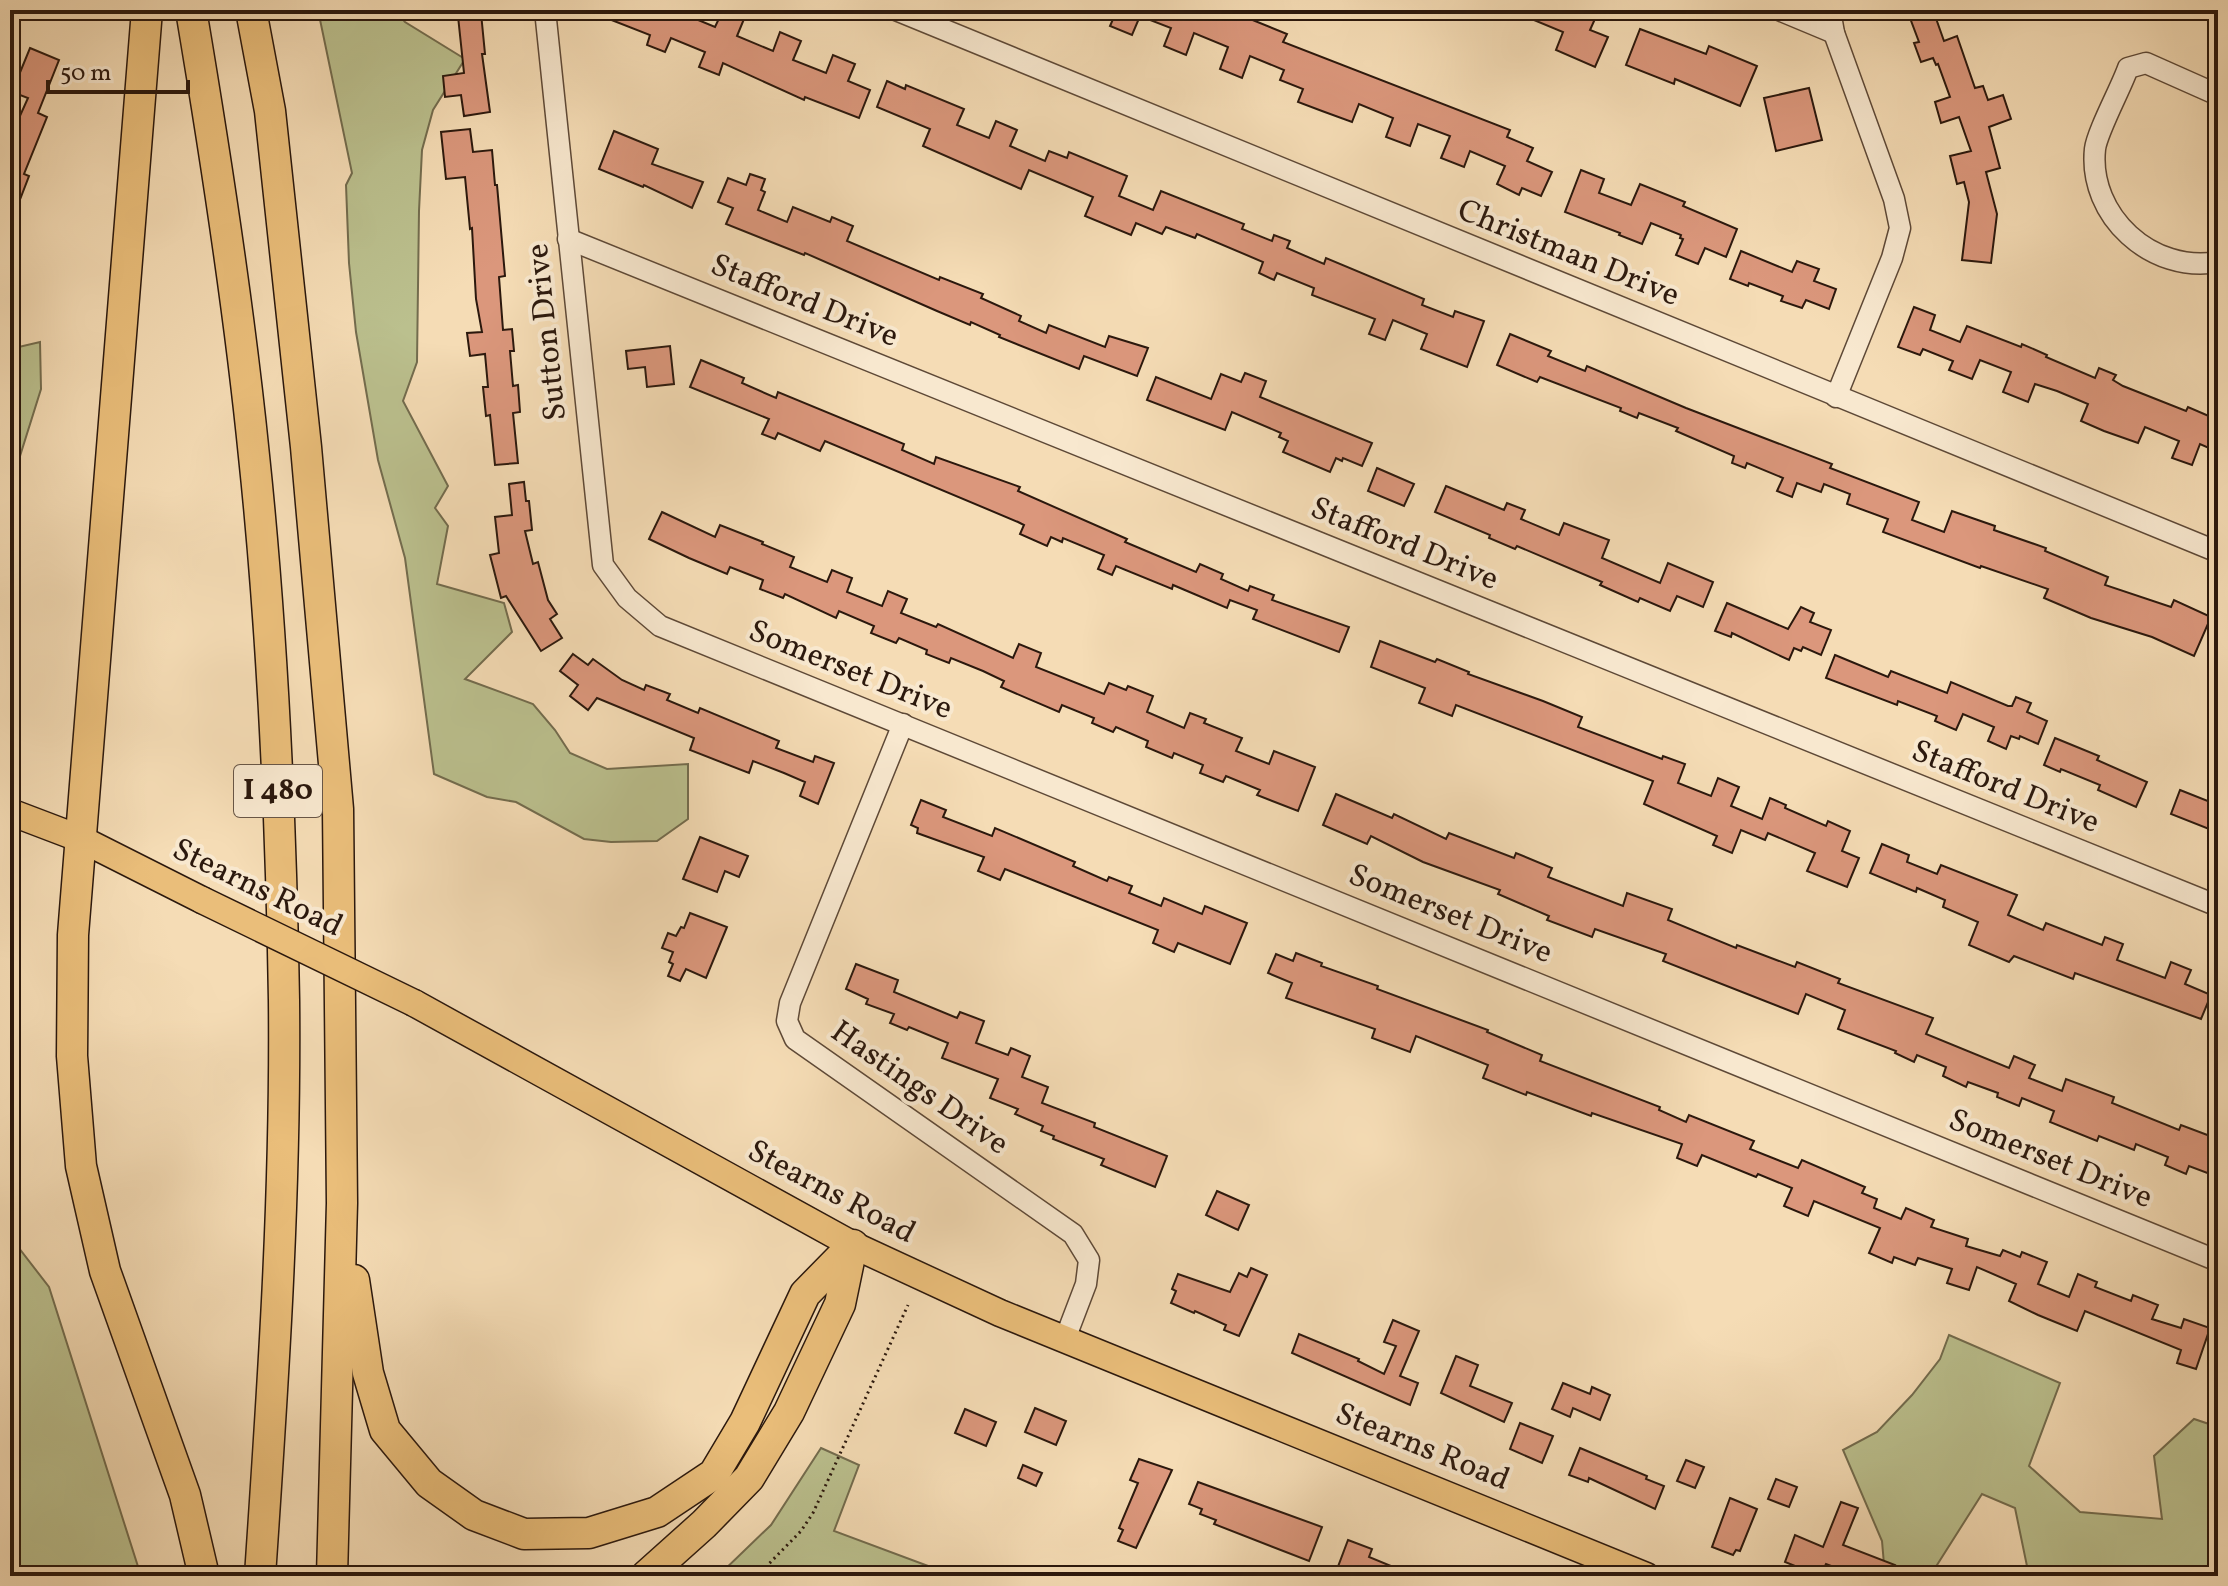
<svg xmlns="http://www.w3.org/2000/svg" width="2228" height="1586" viewBox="0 0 2228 1586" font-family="Vollkorn,serif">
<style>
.green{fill:#bbc08e;stroke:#736c4e;stroke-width:2}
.building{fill:#db977c;stroke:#2b180d;stroke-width:2}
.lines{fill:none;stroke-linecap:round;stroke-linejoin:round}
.minor-casing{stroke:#5e4937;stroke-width:23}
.major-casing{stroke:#2b180d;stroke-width:29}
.highway-casing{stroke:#2b180d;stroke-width:33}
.path{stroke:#2b180d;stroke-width:3;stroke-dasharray:2 4;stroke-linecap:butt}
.minor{stroke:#f8e8cf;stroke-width:20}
.major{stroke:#eabe7a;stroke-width:26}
.highway{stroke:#eabe7a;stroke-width:30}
.major-bridge-casing{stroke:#2b180d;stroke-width:29;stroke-linecap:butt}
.major-bridge{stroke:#eabe7a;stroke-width:26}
.labels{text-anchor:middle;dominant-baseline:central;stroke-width:8;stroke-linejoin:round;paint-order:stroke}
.shield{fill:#f8e8cf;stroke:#685647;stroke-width:2}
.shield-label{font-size:30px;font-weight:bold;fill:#2b180d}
.street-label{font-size:32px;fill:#2b180d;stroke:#f8e8cf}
</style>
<rect width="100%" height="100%" fill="#f5dcb5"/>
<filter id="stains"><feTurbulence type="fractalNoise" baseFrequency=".0025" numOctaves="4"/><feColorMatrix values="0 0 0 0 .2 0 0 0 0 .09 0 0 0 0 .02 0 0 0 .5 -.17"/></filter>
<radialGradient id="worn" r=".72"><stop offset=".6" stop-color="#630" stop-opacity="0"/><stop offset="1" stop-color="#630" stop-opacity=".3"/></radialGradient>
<g class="green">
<path d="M318,10H395L405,22L465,59L433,110L422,150L419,211L417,362L403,401L448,486L435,508L448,526L437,584L504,603L512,632L465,679L533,704L555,730L570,753L607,769L688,764V819L657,841L611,842L584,839L516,802L487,797L434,774L405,558L378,460L356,332L349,263L346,185L352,173Z"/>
<path d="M40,342L41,389L10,488V349Z"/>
<path d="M10,907L19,911L12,1239L49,1287L141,1576H10Z"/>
<path d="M1949,1335L2060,1383L2029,1466L2080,1512L2162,1519L2154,1456L2194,1419L2218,1427V1576H2048L2028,1571L2015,1508L1982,1494L1930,1576H1885L1882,1541L1843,1450L1877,1432L1912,1395L1940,1359Z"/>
<path d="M821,1448L859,1465L834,1531L955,1576H718L771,1525Z"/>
</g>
<g class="building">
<path d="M586,10H674L715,27L723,10L744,19L737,36L773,51L780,32L801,41L793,60L826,73L833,55L855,64L848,81L870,90L859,118L805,97L804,100L723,63L719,75L699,67L705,52L671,38L665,52L647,45L650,35Z"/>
<path d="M1117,10H1228L1287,34L1283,42L1510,130L1507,137L1533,148L1527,161L1552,172L1541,196L1522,188L1519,195L1497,184L1505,166L1470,151L1464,167L1441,158L1450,136L1418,124L1410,146L1386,137L1393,118L1359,104L1352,122L1322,111L1298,102L1303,89L1280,80L1284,70L1250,56L1242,78L1220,69L1228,47L1194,33L1186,55L1164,46L1171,28L1140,16L1132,35L1110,26Z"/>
<path d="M1510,10H1599L1590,30L1608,37L1595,67L1556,50L1563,32Z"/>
<path d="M1907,10H1933L1944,41L1957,36L1975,88L1983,86L1988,100L2003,95L2011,119L1989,127L2000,168L1986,172L1997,214L1991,263L1962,260L1969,202L1964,182L1957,184L1950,156L1971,151L1959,117L1941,123L1935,102L1950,97L1938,64L1936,65L1933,58L1921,62L1914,43L1919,42Z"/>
<path d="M481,13L485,54H482L490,112L464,116L461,95L445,97L443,76L464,73L458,16Z"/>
<path d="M1640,29L1706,54L1709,46L1757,66L1740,106L1675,79L1674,84L1626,65Z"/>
<path d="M30,48L59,60L38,113L47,117L24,174L29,176L11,223L10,125L15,127L28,98L12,92Z"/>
<path d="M887,81L905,89L906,85L964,109L957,125L989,138L996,121L1017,130L1010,146L1045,161L1049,151L1067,158L1069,152L1127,176L1119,196L1153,210L1161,191L1244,224L1242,229L1272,241L1274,235L1290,241L1287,248L1324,264L1326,258L1424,299L1422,305L1453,317L1455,311L1484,321L1467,367L1421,349L1427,334L1393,320L1385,340L1369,334L1375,319L1312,295L1314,288L1277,273L1274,280L1259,273L1263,262L1197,234L1195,238L1166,227L1162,234L1136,223L1131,235L1085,216L1093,197L1029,170L1021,189L923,146L930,129L877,107Z"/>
<path d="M1809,88L1822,140L1776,151L1764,98Z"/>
<path d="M470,129L473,152L492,150L495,185H497L505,276L499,277L503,330L512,329L514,351H510L513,386L518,385L520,412L513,413L518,463L495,465L490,415L486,416L483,387H488L485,354L470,356L467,333L482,332L476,299L472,228L470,229L465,177L446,179L441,132Z"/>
<path d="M614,131L658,149L652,164L703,182L692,208L644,185L643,187L599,169Z"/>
<path d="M1581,170L1604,179L1599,193L1631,205L1640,184L1685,202L1683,206L1737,229L1726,257L1705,248L1698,264L1676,255L1683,239L1680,238L1681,235L1651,223L1642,244L1619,235L1620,233L1565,212Z"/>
<path d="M750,174L765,179L761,190L765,192L758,210L787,222L793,207L830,222L832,217L853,226L847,241L939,280L940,277L983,294L981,298L1021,316L1019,321L1046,333L1049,325L1105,347L1109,336L1148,348L1137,376L1084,356L1079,369L999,337L1000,335L971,322L970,325L937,311L805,253L804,255L726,224L733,208L718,202L728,178L746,185Z"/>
<path d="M1741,251L1792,272L1797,261L1819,269L1814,281L1836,289L1829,309L1806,300L1802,308L1781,301L1783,296L1749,283L1748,286L1730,279Z"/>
<path d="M1914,307L1935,315L1930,330L1960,342L1967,326L2021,347L2022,344L2047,355L2046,357L2095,378L2099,368L2116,375L2113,380L2123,386L2186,411L2188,407L2218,420V452L2200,444L2192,465L2172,458L2179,441L2145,427L2138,443L2104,431L2081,421L2088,404L2057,391L2035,384L2028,402L2003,392L2011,372L1980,360L1972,379L1949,370L1953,361L1923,349L1920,355L1898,347Z"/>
<path d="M1510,334L1551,351L1548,356L1585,371L1587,366L1686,408L1832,464L1830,468L1919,502L1912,520L1944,532L1952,511L1995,526L1994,530L2046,548L2045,551L2108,577L2105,585L2171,607L2174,600L2211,617L2194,656L2152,637L2091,618L2044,598L2048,589L1981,566L1980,568L1883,532L1888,519L1847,504L1850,494L1824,484L1821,492L1797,483L1792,497L1777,491L1783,478L1747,463L1745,468L1732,463L1734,456L1676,431L1678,428L1639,413L1637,418L1620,411L1621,408L1540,377L1537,382L1497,365Z"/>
<path d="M670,346L674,384L647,387L645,367L628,369L626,351Z"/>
<path d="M701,360L744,378L742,383L776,398L778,392L904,444L902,450L934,464L936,457L1020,487L1018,491L1127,539L1125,542L1196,572L1200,564L1223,574L1221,579L1248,591L1250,586L1274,595L1272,600L1349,627L1339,652L1253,619L1257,610L1230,600L1227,608L1173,585L1172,589L1116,566L1112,575L1098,569L1104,555L1063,538L1062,542L1051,537L1047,546L1020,534L1024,525L1018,522L825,441L820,451L778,433L775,439L762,434L769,419L690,387Z"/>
<path d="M1245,373L1266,381L1260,397L1372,443L1362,466L1343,458L1342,461L1336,458L1330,472L1283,452L1288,441L1279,437L1281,433L1232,412L1225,430L1147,400L1156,377L1211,399L1221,374L1241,382Z"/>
<path d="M1377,468L1414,484L1404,506L1368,491Z"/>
<path d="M524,482L526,501H529L532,530L525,531L533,564L538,562L548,600L557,614L550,619L562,638L541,651L506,596L501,598L490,555L499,553L495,517L512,515L509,484Z"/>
<path d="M1446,486L1504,510L1507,503L1525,510L1521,519L1559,535L1564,523L1609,540L1602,558L1660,583L1668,563L1713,582L1703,607L1677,596L1670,611L1640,598L1638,602L1600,585L1602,582L1517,546L1515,549L1489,538L1490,535L1435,512Z"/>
<path d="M662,512L715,537L720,525L763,542L762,544L794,557L790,567L827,582L832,570L852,578L847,592L882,606L888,591L907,599L901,613L936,627L938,624L1013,658L1019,644L1041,653L1036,667L1104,694L1109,683L1126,690L1128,686L1153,696L1147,712L1184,728L1190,713L1206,719L1204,723L1242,738L1236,751L1269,764L1274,751L1315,767L1298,811L1257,795L1260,790L1226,776L1223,782L1200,773L1203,765L1174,753L1172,758L1146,747L1148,741L1116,727L1113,732L1092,723L1094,718L1062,705L1059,712L1001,687L1004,681L983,671L951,658L949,663L926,654L927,650L899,638L896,643L871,633L874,626L839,611L836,618L785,594L783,598L760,589L763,580L730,567L727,574L689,558L649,539Z"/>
<path d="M1727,603L1788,629L1801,607L1814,613L1810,622L1831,630L1821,655L1803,647L1801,651L1794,648L1789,660L1732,633L1731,637L1715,631Z"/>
<path d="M1380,641L1435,662L1437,659L1469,672L1468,674L1543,701L1582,717L1578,727L1662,759L1663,756L1685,764L1678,783L1711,796L1718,778L1739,787L1731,806L1762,819L1770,798L1786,805L1785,808L1826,826L1828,821L1850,831L1842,851L1859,858L1847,887L1807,871L1815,853L1768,833L1765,840L1741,830L1732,853L1713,845L1717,836L1644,804L1653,781L1456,705L1452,716L1419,703L1425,688L1371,667Z"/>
<path d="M573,654L588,665L593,659L622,680L644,690L646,685L670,694L667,700L698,713L700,708L779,741L776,748L813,762L815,756L834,763L818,804L800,796L805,782L784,773L753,761L749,773L690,750L694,738L597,698L588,710L570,696L578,685L560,671Z"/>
<path d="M1835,655L1888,677L1891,671L1947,693L1951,682L2008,706H2012L2016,697L2031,703L2027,712L2047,721L2038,744L2020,736L2019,739L2011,736L2006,749L1988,741L1994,727L1963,714L1956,730L1935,721L1937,716L1898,701L1897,705L1826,678Z"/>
<path d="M2055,738L2099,756L2097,760L2147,782L2136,807L2098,790L2100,785L2061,769L2060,772L2044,765Z"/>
<path d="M2180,790L2218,805L2209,829L2171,814Z"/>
<path d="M1336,794L1392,818L1394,814L1446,839L1449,833L1514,858L1516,853L1552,868L1548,877L1623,906L1627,893L1672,909L1668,920L1736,948L1737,945L1795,967L1797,962L1840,979L1838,983L1933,1018L1926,1034L2009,1068L2014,1056L2035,1065L2029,1078L2062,1091L2066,1079L2114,1097L2112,1103L2179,1130L2181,1125L2218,1139V1155L2210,1174L2189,1166L2186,1174L2165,1165L2168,1157L2136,1144L2134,1150L2099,1136L2097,1141L2050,1122L2054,1111L2022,1098L2019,1106L1997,1097L1998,1093L1968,1082L1966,1087L1943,1076L1946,1067L1917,1055L1914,1062L1895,1053L1896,1051L1838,1029L1845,1010L1806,994L1798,1014L1663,961L1666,954L1595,929L1592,937L1547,920L1549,916L1498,894L1500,890L1423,862L1371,836L1367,844L1323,825Z"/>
<path d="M921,800L946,810L943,817L992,836L995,828L1075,862L1073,866L1107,881L1109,877L1132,886L1129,893L1161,906L1164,898L1202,914L1205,906L1247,923L1230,964L1178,943L1174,952L1153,943L1158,930L1005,869L1000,880L978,871L984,857L917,833L918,828L911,825Z"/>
<path d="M700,837L748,856L739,877L725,871L717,892L683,879Z"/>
<path d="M1882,844L1909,855L1907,862L1937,874L1941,865L2017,895L2008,915L2043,930L2046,923L2102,945L2105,937L2123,944L2117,960L2165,978L2171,962L2191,970L2185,984L2211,995L2201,1019L2075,973L2073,979L2014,956L2009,962L1969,945L1978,922L1943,907L1945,900L1917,888L1916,892L1870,873Z"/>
<path d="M690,913L727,927L706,978L686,969L680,981L668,976L673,964L669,962L673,952L662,948L668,933L676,936L681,927L684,928Z"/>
<path d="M1296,953L1322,963L1321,966L1378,986L1377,989L1488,1030L1487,1032L1542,1055L1540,1061L1660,1107L1659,1110L1686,1122L1689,1115L1754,1141L1750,1149L1798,1168L1802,1160L1865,1187L1862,1193L1877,1199L1874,1208L1901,1219L1906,1208L1934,1220L1931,1227L1968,1239L1966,1246L2000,1256L2003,1250L2020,1257L2022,1252L2047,1262L2038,1284L2069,1297L2078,1274L2097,1282L2095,1287L2131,1301L2133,1295L2158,1305L2152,1319L2181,1328L2184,1319L2210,1328L2196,1369L2177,1363L2181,1350L2085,1311L2077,1331L2038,1315L2009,1301L2016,1284L1977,1267L1969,1290L1947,1283L1952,1269L1918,1258L1915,1265L1894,1257L1892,1263L1869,1253L1880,1228L1814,1201L1808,1216L1784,1206L1792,1188L1758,1174L1756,1177L1702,1155L1697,1166L1677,1158L1682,1144L1592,1113L1591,1116L1527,1092L1526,1095L1483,1078L1488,1065L1416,1036L1410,1052L1372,1038L1375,1029L1286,998L1292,983L1268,973L1276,954L1293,961Z"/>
<path d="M856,964L898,980L894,992L957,1018L960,1012L984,1021L976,1043L1008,1055L1011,1048L1030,1056L1022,1077L1048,1087L1042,1103L1095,1123L1094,1127L1167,1156L1155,1187L1101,1165L1104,1159L1053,1139L1054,1136L1041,1131L1043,1126L1015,1114L1018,1109L990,1098L998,1079L942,1058L948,1043L909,1027L907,1030L890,1023L894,1014L866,1004L868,999L846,989Z"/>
<path d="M1217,1191L1249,1205L1238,1230L1206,1215Z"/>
<path d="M1251,1268L1267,1275L1239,1336L1224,1330L1226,1325L1195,1311L1194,1313L1171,1303L1176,1291L1172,1289L1178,1274L1230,1292L1239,1273L1247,1277Z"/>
<path d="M1393,1320L1419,1331L1400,1376L1418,1383L1410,1405L1292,1353L1299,1334L1359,1359L1358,1361L1384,1374L1396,1346L1384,1342Z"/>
<path d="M1456,1356L1478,1365L1470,1386L1512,1403L1504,1422L1441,1393Z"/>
<path d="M1563,1383L1590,1394L1592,1387L1610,1395L1600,1420L1573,1408L1570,1417L1552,1409Z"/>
<path d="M1035,1408L1066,1421L1056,1445L1025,1432Z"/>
<path d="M965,1409L996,1422L986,1446L955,1433Z"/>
<path d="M1520,1423L1553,1436L1542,1463L1510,1449Z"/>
<path d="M1580,1448L1647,1476L1646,1479L1664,1486L1655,1509L1589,1478L1588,1482L1569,1475Z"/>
<path d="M1139,1459L1172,1470L1136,1548L1118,1541L1123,1530L1119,1528L1138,1483L1130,1480Z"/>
<path d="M1686,1460L1704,1467L1695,1488L1677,1481Z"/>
<path d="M1023,1465L1042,1473L1036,1486L1018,1478Z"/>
<path d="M1776,1479L1797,1487L1789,1507L1768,1499Z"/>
<path d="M1198,1482L1322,1527L1309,1561L1214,1524L1216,1520L1200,1514L1202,1509L1189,1504Z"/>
<path d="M1730,1498L1757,1509L1740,1551L1736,1550L1733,1555L1712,1547Z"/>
<path d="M1841,1502L1858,1508L1843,1545L1895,1565L1890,1576H1858L1826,1564L1820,1576L1785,1562L1795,1535L1823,1547Z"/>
<path d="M1348,1540L1372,1549L1369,1557L1415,1576H1348L1336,1572Z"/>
</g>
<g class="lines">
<g class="minor-casing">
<g id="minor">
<path d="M545,10L603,565L627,598L660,626L2218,1261"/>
<path d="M896,10L2218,552"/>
<path d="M1779,10L1834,33"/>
<path d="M1830,10L1834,33L1894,199L1900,228L1892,258L1836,397"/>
<path d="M2218,95L2146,63L2128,68C2121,88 2097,132 2095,149C2088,216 2152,274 2218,262"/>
<path d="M568,239L2218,906"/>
<path d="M903,724L790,1003L787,1021L795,1039L1073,1234L1089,1260L1086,1284L1065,1339"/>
</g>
</g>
<g class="major-casing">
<g id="major">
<path d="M10,812L81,839L202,900"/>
<path d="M414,1003L853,1245L1000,1313L1646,1576"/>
</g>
</g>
<g class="highway-casing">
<g id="highway">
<path d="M147,10L73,935L72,1056L81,1166L105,1271L185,1495L204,1576"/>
<path d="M191,10C216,158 239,306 254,456C273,636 281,819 284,1000C286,1192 273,1385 260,1576"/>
<path d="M251,10L270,111L306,447L338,809L342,1203L332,1576"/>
<path d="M354,1280L368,1373L385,1430L429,1483L474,1515L524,1534L589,1533L657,1512L714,1474L745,1422L805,1294L853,1245"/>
<path d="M646,1576L704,1524L749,1478L789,1412L840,1304L852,1246"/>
</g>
</g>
<path class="path" d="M757,1576L801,1531L813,1513L908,1305"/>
<use href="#minor" class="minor"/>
<use href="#major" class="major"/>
<use href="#highway" class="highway"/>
<g class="major-bridge-casing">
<path id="major-bridge" d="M202,900L414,1003"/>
</g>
<use href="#major-bridge" class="major-bridge"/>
</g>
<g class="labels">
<rect class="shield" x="234" y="765" width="88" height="52" rx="6"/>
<g class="shield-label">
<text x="278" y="791">I 480</text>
</g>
<g class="street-label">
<text transform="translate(1568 254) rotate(22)">Christman Drive</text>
<text transform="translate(804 302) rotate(22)">Stafford Drive</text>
<text transform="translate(548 332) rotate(-96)">Sutton Drive</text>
<text transform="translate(1404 545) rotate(22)">Stafford Drive</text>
<text transform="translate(850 671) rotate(22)">Somerset Drive</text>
<text transform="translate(2005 788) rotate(22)">Stafford Drive</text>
<text transform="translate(257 889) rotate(26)">Stearns Road</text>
<text transform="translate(1450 915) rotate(22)">Somerset Drive</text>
<text transform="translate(919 1089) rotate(35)">Hastings Drive</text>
<text transform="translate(2050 1160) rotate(22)">Somerset Drive</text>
<text transform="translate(831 1193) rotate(28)">Stearns Road</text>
<text transform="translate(1422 1448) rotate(22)">Stearns Road</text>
</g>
</g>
<rect width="2228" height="1586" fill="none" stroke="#f5dcb5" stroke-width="40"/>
<rect x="12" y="12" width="2204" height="1562" fill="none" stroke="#2b180d" stroke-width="4"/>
<rect x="20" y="20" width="2188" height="1546" fill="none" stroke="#2b180d" stroke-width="2"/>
<path d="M48 80v12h140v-12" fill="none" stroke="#2b180d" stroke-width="4"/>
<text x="60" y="80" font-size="24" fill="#2b180d" stroke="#f8e8cf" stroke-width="6" paint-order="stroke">50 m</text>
<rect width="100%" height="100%" filter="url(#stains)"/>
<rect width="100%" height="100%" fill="url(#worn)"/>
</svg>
